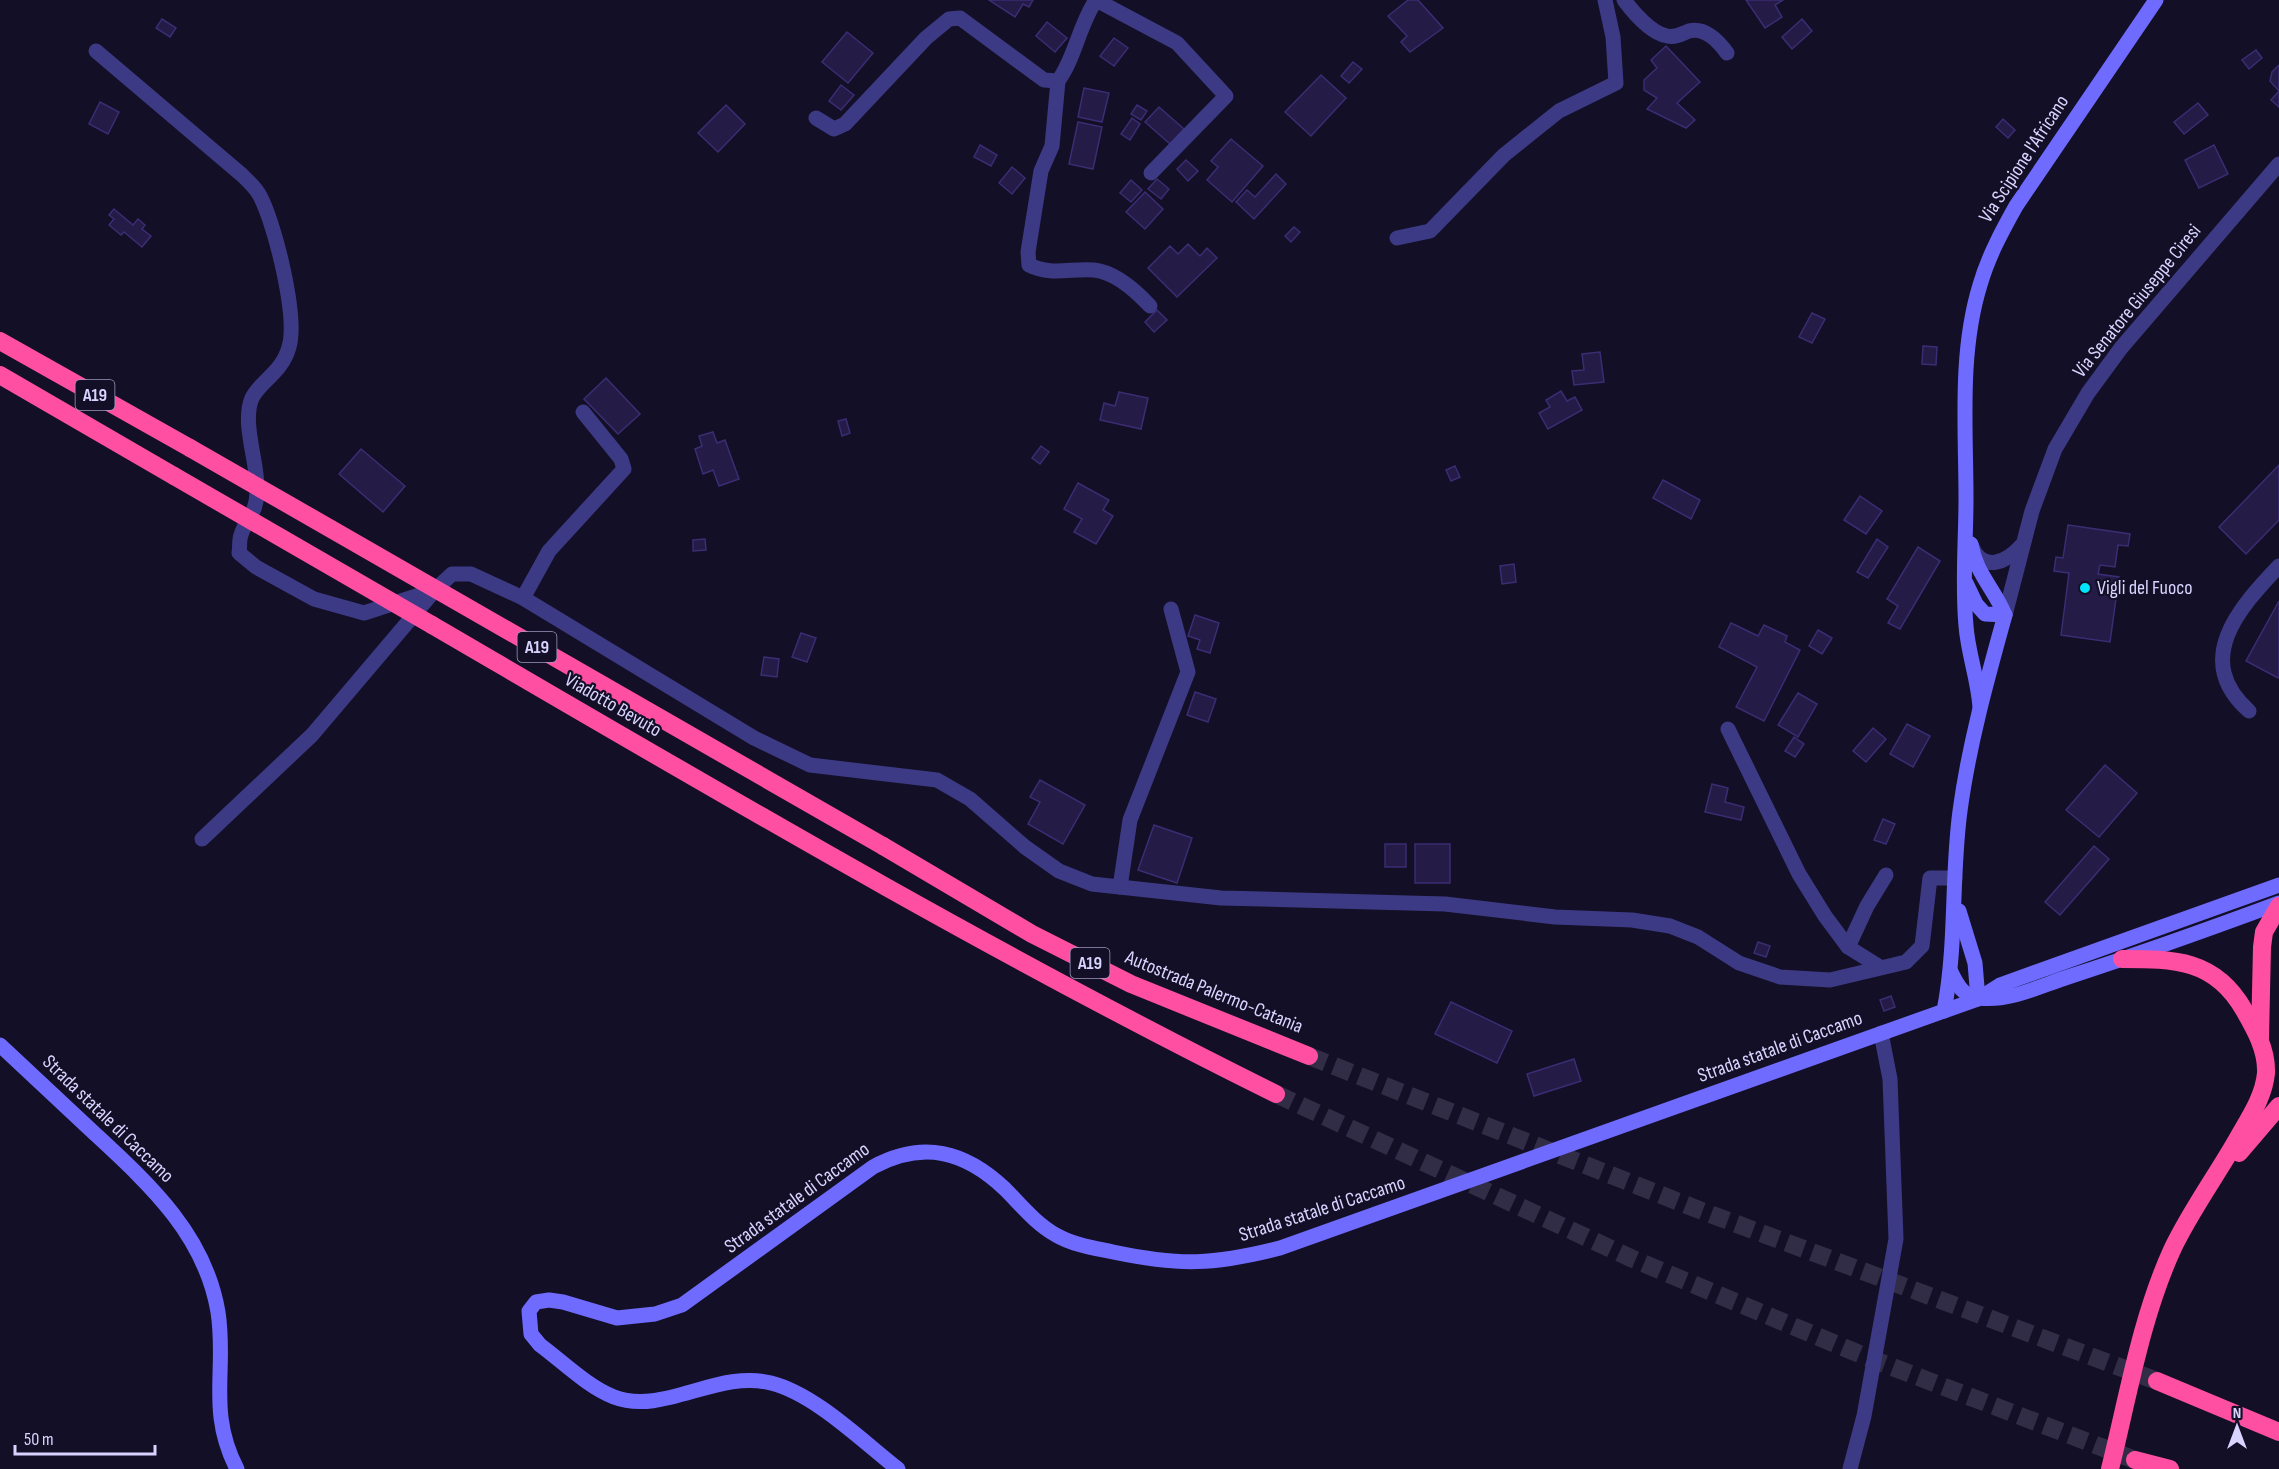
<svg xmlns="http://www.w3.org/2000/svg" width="2279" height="1469" viewBox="0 0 2279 1469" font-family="'Sofia Sans Condensed',sans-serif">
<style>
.building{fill:#241b47;stroke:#3b2d73;stroke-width:1.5}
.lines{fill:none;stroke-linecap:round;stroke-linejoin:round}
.motorway-tunnel{stroke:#312d47;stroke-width:18;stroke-dasharray:18 9;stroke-linecap:butt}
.minor{stroke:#3d3a85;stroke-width:15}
.secondary{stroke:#6f6bff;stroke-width:15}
.motorway{stroke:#ff4fa3;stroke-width:18}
.motorway-bridge{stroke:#ff4fa3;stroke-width:18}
.poi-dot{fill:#00e5ff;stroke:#130f26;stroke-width:2}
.labels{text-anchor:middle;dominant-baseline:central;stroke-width:4.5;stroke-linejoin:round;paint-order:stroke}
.shield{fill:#130f26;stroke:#9e99be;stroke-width:1.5}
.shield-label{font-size:18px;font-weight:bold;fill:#d9d4ff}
.street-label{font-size:20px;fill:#d9d4ff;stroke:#130f26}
.poi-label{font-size:20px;fill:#d9d4ff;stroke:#130f26;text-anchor:start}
</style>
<rect width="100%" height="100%" fill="#130f26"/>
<g class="building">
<path d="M989,0H1033L1029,7L1023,4L1015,17Z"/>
<path d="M1408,0H1418L1443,28L1410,52L1401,42L1407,36L1388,16Z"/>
<path d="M1746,0H1783L1775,5L1782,17L1765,28Z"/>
<path d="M162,19L176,28L170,37L156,28Z"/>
<path d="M1802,19L1812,31L1792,49L1782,37Z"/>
<path d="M1047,22L1067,38L1055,52L1036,36Z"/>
<path d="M847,32L873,53L848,83L822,62Z"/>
<path d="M1114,38L1128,48L1114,66L1100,56Z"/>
<path d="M1666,46L1700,82L1677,103L1695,120L1686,128L1647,109L1657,98L1644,90V80L1657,68L1651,60Z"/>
<path d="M2256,50L2262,58L2249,69L2242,60Z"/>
<path d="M1353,62L1362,69L1349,83L1341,76Z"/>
<path d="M2279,65V107L2271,100L2279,91L2270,81L2272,72Z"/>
<path d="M1321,75L1346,98L1311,136L1285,112Z"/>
<path d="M841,85L854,95L841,110L829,101Z"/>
<path d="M1084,88L1109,93L1102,122L1078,117Z"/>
<path d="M100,102L119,112L108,134L89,124Z"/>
<path d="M2198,103L2208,115L2184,134L2174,122Z"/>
<path d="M726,105L745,124L718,152L698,133Z"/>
<path d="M1137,105L1147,111L1141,120L1131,114Z"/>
<path d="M1159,107L1184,129L1170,144L1145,122Z"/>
<path d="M1132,118L1140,124L1130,140L1121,134Z"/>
<path d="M2003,119L2015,130L2008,138L1996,127Z"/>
<path d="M1078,122L1102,127L1093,169L1069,164Z"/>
<path d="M1231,139L1263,166L1232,202L1207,180L1218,167L1211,161Z"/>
<path d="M980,145L997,155L991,166L974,157Z"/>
<path d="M2214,145L2228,174L2199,188L2185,160Z"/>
<path d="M1186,160L1198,171L1188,181L1177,169Z"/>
<path d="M1012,167L1025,178L1012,194L999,183Z"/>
<path d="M1276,174L1286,184L1254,219L1236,202L1247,190L1255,197Z"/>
<path d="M1157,179L1169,189L1161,199L1148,189Z"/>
<path d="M1131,180L1142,190L1131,202L1120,193Z"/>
<path d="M1145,192L1163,209L1145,229L1126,212Z"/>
<path d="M114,209L133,225L138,219L145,225L142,229L151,236L142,247L124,232L121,235L109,225L114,219L109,215Z"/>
<path d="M1294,227L1300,232L1291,242L1285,236Z"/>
<path d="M1188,244L1200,256L1207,248L1217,258L1177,297L1148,268L1170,246L1178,254Z"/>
<path d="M1157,310L1167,320L1154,332L1145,322Z"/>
<path d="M1812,313L1825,319L1812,343L1799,337Z"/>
<path d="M1923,346L1937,347L1936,365L1922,364Z"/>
<path d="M1600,352L1604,382L1574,385L1572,371L1584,370L1582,354Z"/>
<path d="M606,378L640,414L618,434L584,399Z"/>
<path d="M1561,391L1567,401L1575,397L1582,410L1548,429L1539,413L1550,407L1546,400Z"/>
<path d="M1119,392L1148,398L1141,429L1100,420L1104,403L1115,406Z"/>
<path d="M846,419L850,433L842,436L838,421Z"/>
<path d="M713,432L717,443L725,440L739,479L719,486L713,470L703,474L695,449L702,446L699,436Z"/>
<path d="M1041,446L1049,452L1040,464L1032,458Z"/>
<path d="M361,449L405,486L383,512L339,474Z"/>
<path d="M2279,465V520L2246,554L2219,527Z"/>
<path d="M1455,466L1460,477L1451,481L1446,470Z"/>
<path d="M1663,480L1700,500L1691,519L1653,498Z"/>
<path d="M1078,483L1109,500L1103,510L1113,516L1096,544L1074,532L1082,519L1064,509Z"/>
<path d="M1860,496L1882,511L1866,534L1844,520Z"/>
<path d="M2068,525L2130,534L2128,546L2118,545L2115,567L2100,565L2098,574L2119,577L2110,642L2061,635L2069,573L2054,571L2056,557L2063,558Z"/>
<path d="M705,539L706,550L693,551V540Z"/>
<path d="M1877,539L1888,547L1868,578L1857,572Z"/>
<path d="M1918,547L1940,561L1900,629L1888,623L1898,606L1887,599Z"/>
<path d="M1514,564L1516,582L1502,584L1500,566Z"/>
<path d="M2279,601V676L2278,678L2246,661Z"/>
<path d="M1195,615L1219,623L1210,653L1197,649L1200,640L1188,636Z"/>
<path d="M1731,623L1758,636L1764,625L1787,636L1785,642L1800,650L1764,721L1736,707L1757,667L1719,647Z"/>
<path d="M1818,630L1832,638L1822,654L1809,646Z"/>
<path d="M801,633L816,638L807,662L792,657Z"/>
<path d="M764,657L779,659L777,677L761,675Z"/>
<path d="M1195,692L1216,699L1208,722L1187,715Z"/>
<path d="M1798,693L1817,704L1798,737L1778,725Z"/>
<path d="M1907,724L1930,736L1913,767L1890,754Z"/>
<path d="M1873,728L1886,739L1866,762L1853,751Z"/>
<path d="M1794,737L1804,744L1795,757L1785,751Z"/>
<path d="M2105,765L2137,793L2099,837L2066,810Z"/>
<path d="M1040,780L1085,805L1063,844L1028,824L1040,802L1030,797Z"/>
<path d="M1712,784L1728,788L1725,802L1744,807L1741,820L1705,812Z"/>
<path d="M1883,819L1895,824L1886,844L1874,840Z"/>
<path d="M1154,825L1192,838L1177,883L1138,870Z"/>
<rect x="1385" y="844" width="21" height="23"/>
<rect x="1415" y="844" width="35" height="39"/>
<path d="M2094,846L2109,859L2060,915L2045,902Z"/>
<path d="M1758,942L1770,946L1766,957L1754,953Z"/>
<path d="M1891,996L1895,1007L1884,1011L1880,1000Z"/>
<path d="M1451,1002L1512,1031L1497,1063L1435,1034Z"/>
<path d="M1574,1059L1581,1081L1534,1096L1527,1074Z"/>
</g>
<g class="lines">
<g class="motorway-tunnel">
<path d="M1309,1056L1702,1211L2157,1381"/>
<path d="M1276,1094L1633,1259L1869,1358L2135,1460"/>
</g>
<g class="minor">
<path d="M1096,0L1177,43L1226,96L1151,173"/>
<path d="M1624,0C1633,12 1651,33 1667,36C1676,38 1681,34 1689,31C1705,27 1719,42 1727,53"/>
<path d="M96,51L242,175C248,181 256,188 260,196C275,224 298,317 289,347C282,373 260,381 252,398C241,424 259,464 257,493C256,515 246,518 241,535C239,540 240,548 239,553L256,567L314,599L364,613L435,590"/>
<path d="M1058,81L1052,146L1041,171L1028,252L1029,265C1051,276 1071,268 1094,270C1115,272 1136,291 1150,306"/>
<path d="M816,118L834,129L845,124L926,38L949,19L960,18L1044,80L1058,81C1075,58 1079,25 1096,0"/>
<path d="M1397,238L1430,231L1504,155L1559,111L1616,83L1613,37L1605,0"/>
<path d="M1972,547C1983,573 2007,562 2021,546"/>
<path d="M523,598L549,551L624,469L621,459L583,412"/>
<path d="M2005,615L2032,511L2055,449L2088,393L2121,348L2279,164"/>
<path d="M2249,711C2192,660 2239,608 2279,566"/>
<path d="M1728,729L1799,874L1825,916L1848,947L1880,967"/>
<path d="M202,839L312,735L435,590L452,574H471L523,598L754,738L810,765L937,780L970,799L1025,847L1059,871L1092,884L1221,898L1445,904L1555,917L1632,920L1670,926L1698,937L1739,963L1780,977L1830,980L1906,962L1922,946L1930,878H1955"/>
<path d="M1120,887L1130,820L1188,672L1171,609"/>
<path d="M1848,947L1867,906L1886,875"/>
<path d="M1850,1469L1864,1416L1896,1239L1890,1079L1881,1033"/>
</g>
<g class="secondary">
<path d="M1966,583L1976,604L1985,614L2005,615"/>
<path d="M1980,707C1978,679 1968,653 1966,626C1962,583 1966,541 1966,498C1966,428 1959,353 1980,285C1988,257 2002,231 2016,206L2156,0"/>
<path d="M1959,911L1975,963L1978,999"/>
<path d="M1951,972C1957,985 1964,997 1979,998C2009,1002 2040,986 2068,977C2139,954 2209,929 2279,903"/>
<path d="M1944,1011C1957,944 1951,878 1960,811C1969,744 1987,680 2005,615C1994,588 1976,574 1971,544"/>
<path d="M0,1045C31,1074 62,1103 93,1132C148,1183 205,1234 218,1312C227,1370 207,1411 237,1469"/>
<path d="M898,1469C862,1441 815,1394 771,1383C718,1369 663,1416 614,1397C588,1387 563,1362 540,1345L531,1334L529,1311L536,1302L549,1300L563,1302L617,1318L655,1314L682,1305L873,1167C923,1140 965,1151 1005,1189C1021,1205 1036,1224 1056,1235C1073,1245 1094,1248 1113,1252C1180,1266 1214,1265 1280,1248L1944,1011L1978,999L2000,985L2279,885"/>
</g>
<g class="motorway">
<path d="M0,341L190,448"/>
<path d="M0,375L174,476"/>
<path d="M432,625C710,787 987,951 1276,1094"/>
<path d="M883,846L1032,934L1131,984L1309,1056"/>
<path d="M2260,1038L2262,947L2264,932L2279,906"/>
<path d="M2239,1153L2279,1106"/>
<path d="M2157,1381L2279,1432"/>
<path d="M2135,1460L2170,1469"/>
<path d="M2110,1469C2128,1397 2141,1318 2172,1250C2189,1213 2219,1172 2239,1136C2250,1117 2264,1096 2266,1073C2267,1050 2255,1029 2244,1010C2215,959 2174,959 2122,959"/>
</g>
<g class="motorway-bridge">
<path d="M190,448L883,846"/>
<path d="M174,476L432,625"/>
</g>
</g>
<circle class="poi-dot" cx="2085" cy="588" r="6"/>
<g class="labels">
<g class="shield">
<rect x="75.5" y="380" width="39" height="30" rx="4.5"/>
<rect x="517.5" y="632" width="39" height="30" rx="4.5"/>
<rect x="1070.5" y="948" width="39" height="30" rx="4.5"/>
</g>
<g class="shield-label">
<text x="95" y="395">A19</text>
<text x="537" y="647">A19</text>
<text x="1090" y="963">A19</text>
</g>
<g class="street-label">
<text transform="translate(2024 159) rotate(-57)">Via Scipione l'Africano</text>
<text transform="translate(2137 301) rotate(-51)">Via Senatore Giuseppe Ciresi</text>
<text transform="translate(613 705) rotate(30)">Viadotto Bevuto</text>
<text transform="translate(1214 992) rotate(22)">Autostrada Palermo-Catania</text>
<text transform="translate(1780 1047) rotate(-20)">Strada statale di Caccamo</text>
<text transform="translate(108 1119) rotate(44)">Strada statale di Caccamo</text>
<text transform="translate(797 1198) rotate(-36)">Strada statale di Caccamo</text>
<text transform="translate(1322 1209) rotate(-18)">Strada statale di Caccamo</text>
</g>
<g class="poi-label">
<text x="2097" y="588">Vigli del Fuoco</text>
</g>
</g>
<g transform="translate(2237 1427)" stroke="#130f26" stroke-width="4.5" paint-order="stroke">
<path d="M0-4.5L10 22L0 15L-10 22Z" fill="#d9d4ff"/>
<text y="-9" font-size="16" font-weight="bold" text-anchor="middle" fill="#d9d4ff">N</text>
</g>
<path d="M15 1445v9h140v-9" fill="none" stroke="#d9d4ff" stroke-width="3"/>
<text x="24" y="1445" font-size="18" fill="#d9d4ff" stroke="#130f26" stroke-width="4.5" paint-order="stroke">50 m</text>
</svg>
